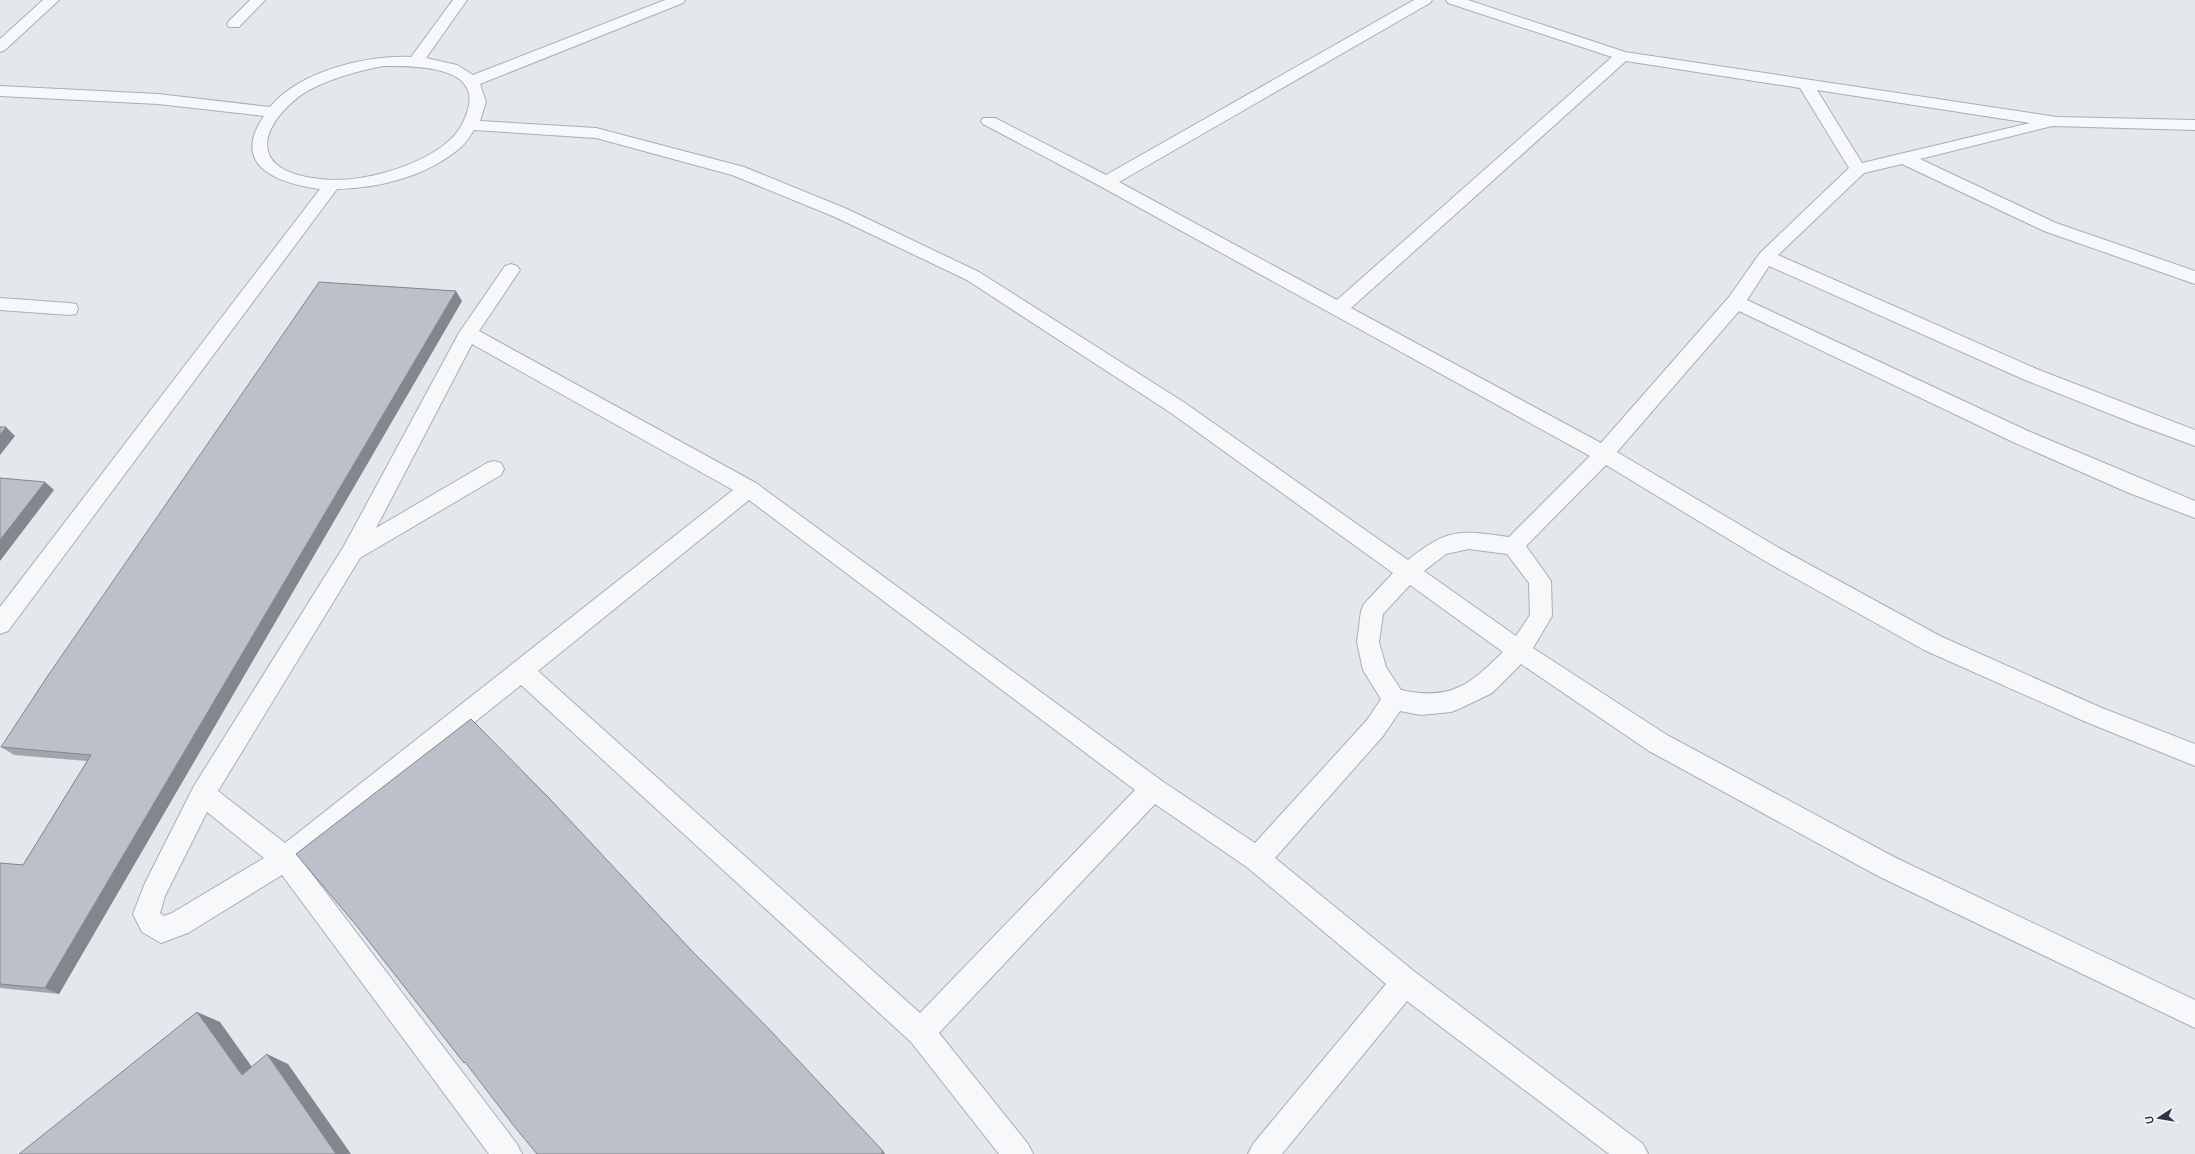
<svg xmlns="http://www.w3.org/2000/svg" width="2195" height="1154" viewBox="0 0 2195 1154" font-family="Cabin,sans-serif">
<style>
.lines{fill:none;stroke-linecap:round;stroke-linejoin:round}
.minor-casing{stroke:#a9aeb7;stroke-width:2}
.minor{fill:#f7f8fa;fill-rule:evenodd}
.wall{fill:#a1a5ae}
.shaded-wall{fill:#83868d}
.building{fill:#bbc0ca;stroke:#83868d}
</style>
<rect width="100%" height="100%" fill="#e4e7ec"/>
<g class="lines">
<g class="minor-casing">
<g id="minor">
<path d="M43,0H59L5,50L0,52V39Z"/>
<path d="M250,0H265L239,27H229L227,24L229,21Z"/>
<path d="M453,0H467L426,58L457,65L473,75L665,0H685L683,3L480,84L486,102L480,121L596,128L744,167L847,209L979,272L1185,403L1408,560C1448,528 1459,530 1509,537L1590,456L1100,186L983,124L981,121L983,118H995L1106,175L1414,0H1432L1430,3L1119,182L1337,300L1612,57L1448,3L1446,0H1468L1625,52L2057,117L2195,120V130L2052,126L1920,159L2056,223L2195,271V284L2044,231L1902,164L1864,173L1778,255L2039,370L2195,430V446L2133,423L2025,380L1769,266L1747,300L2028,431L2195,501V518L2129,493L2013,442L1739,311L1617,452L1779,548L1940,636L2102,708L2195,744V766L2086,722L1924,650L1763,560L1606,465L1526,546L1551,581L1552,616L1533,648L1667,735L1896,858L2195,1000V1028L1878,876L1649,751L1521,664L1492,693L1459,709L1451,712L1421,715L1400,711L1383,736L1275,858L1415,972L1643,1144L1648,1154H1609L1407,1001L1282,1154H1248L1253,1144L1386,984L1248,868L1155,804L939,1033L1028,1144L1033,1154H999L911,1042L521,685L302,861L517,1144L522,1154H489L282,875L188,933L161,943L142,932L133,914L145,883L194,786L344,546L459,333L505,266L511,264L517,266L520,270L479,331L756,483L1162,781L1255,843L1367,720L1381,699L1363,670L1357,642L1361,611L1364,604L1393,573L1171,413L967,280L835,217L732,175L596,138L474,130C470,136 466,143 461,147C428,176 380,188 337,189L8,631L0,634V607L320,189C277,183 230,166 264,116L158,104L0,96V86L158,94L270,107C300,71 366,55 411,57ZM1626,61L1800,88L1849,168L1760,253L1729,297L1601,443L1351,308ZM383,66C409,66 481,64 468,109C465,120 459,132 450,140C420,167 360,184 320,179C305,177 286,174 275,163C251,138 288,102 309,90C332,78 357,71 383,66ZM1817,90L2030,123L1862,163ZM472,344L733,490L285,843L218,791L360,558L501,475L504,469L501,463L494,461L487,463L376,528ZM749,500L1135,790L920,1013L538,671ZM1469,549L1507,554L1529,583L1530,615L1516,636L1424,571L1446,554ZM1410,585L1503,652C1469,685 1451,701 1401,690L1386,667L1379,642L1383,614ZM207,812L264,858L172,913L164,916L160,913L165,896Z"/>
<path d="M0,298L69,303L76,304L78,309L76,314L69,315L0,310Z"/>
</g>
</g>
<use href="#minor" class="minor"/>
</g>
<path class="wall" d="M462,301L59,994L0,988V863L23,865L87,761L14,755L1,747Z"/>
<g class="shaded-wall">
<path d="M456,291L462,301L59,994L45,988Z"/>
<path d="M6,427L15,436L0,455V435Z"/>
<path d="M45,482L54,490L0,561V540Z"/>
<path d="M197,1012L220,1022L264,1084L242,1075Z"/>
<path d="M267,1054L288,1064L351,1154H336Z"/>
<path d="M883,1151L885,1154H881Z"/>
</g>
<g class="building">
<path d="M319,282L456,291L45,988L0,984V863L23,865L91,755L1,747L47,677Z"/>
<path d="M0,427H6L0,435Z"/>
<path d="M0,478L45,482L0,540Z"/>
<path d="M471,719L550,799L691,950L768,1028L883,1151L881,1154H537L514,1126L465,1062L464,1063L356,925L296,854Z"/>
<path d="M197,1012L242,1075L267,1054L336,1154H19Z"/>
</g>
<g transform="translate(2159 1118) rotate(258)" stroke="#f4f6f9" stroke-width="3" paint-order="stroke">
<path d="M0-3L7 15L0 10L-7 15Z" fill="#2b3445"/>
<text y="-6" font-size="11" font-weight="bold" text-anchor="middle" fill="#2b3445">U</text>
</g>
</svg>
